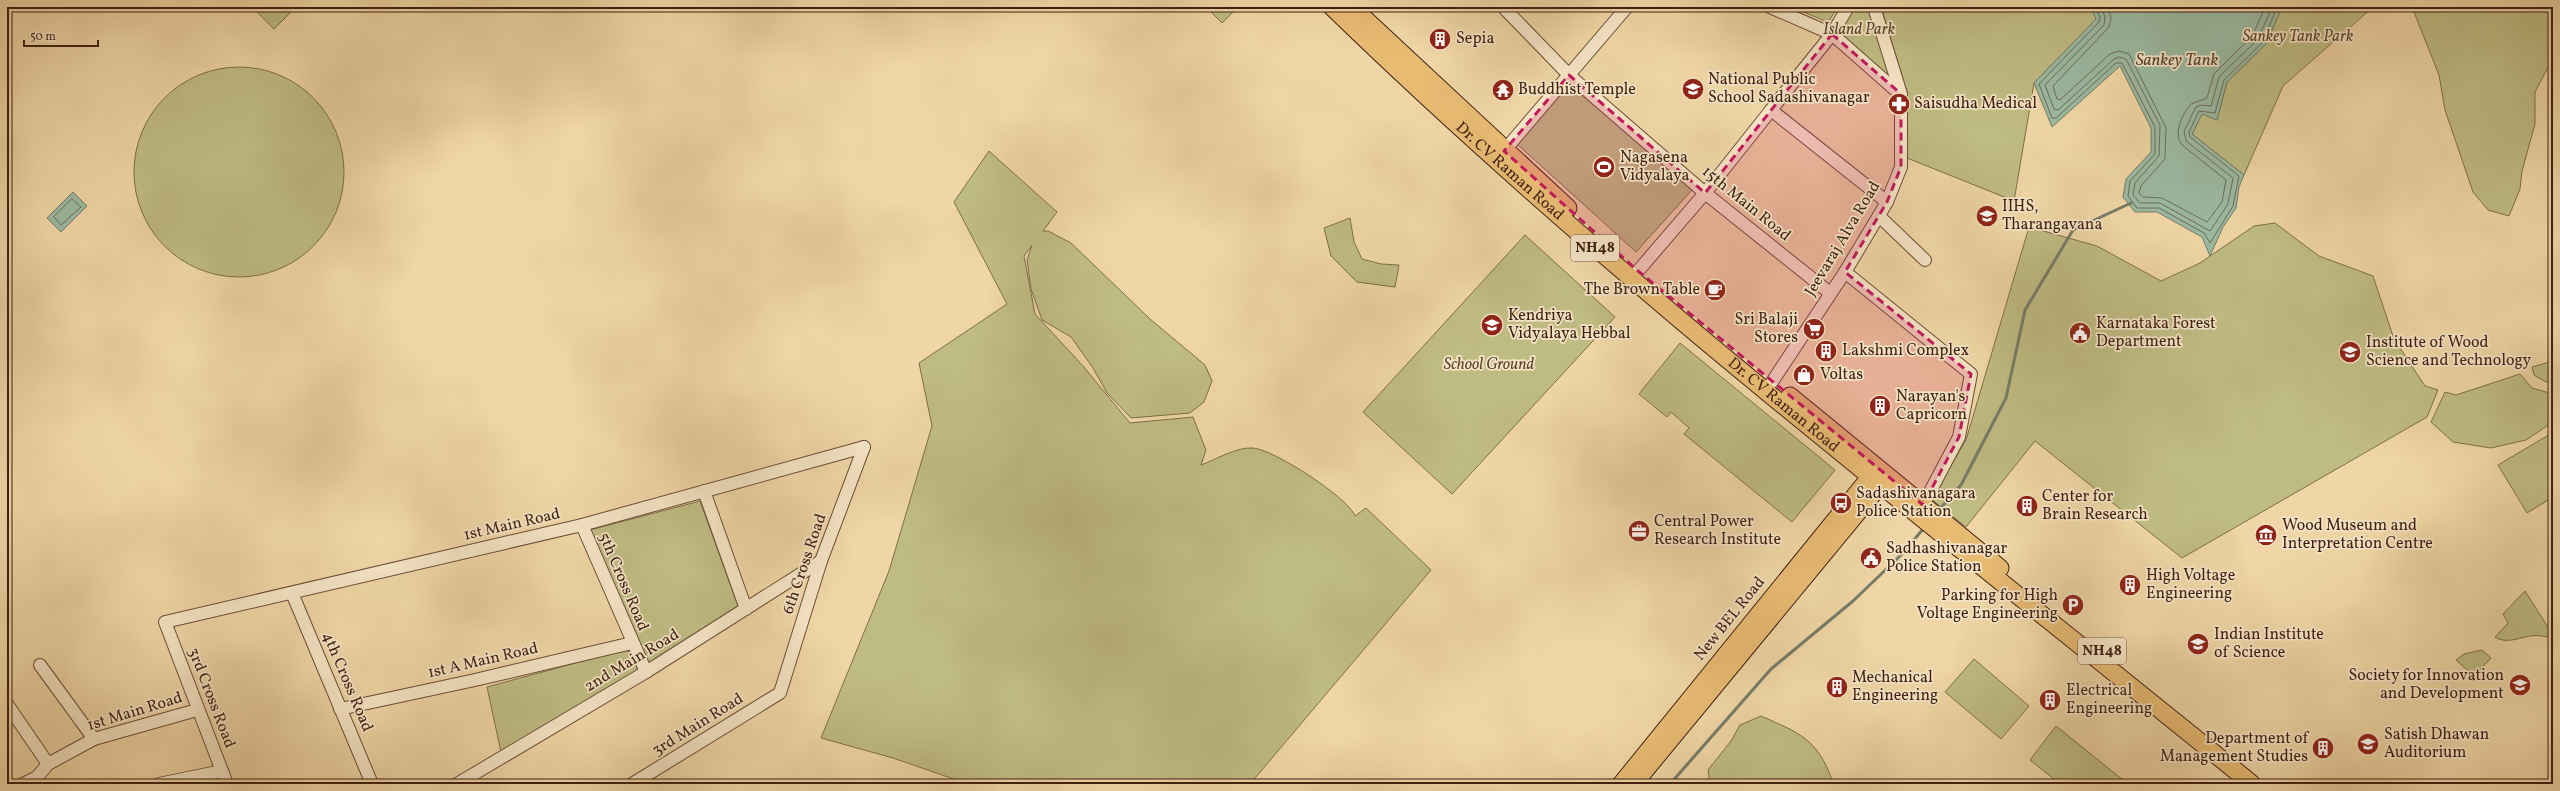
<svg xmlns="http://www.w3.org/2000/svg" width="2560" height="791" viewBox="0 0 2560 791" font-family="Vollkorn,serif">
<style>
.green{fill:#bfbc83;stroke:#7f6e4a}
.water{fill:#9bbaa2;stroke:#767c68}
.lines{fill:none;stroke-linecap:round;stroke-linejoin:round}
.shore{stroke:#6d6c5a;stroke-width:1}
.stream{stroke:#767c68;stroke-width:3}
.minor-casing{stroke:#6b4d37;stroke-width:14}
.major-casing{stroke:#3f1f12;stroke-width:17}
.highway-casing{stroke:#3f1f12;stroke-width:19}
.minor{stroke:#f5e4c5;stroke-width:12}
.major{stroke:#e8bb73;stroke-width:15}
.highway{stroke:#e8bb73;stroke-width:17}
.marked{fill:#c2185b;fill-opacity:0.2;stroke:#c2185b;stroke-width:3;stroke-dasharray:8 5;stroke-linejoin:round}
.labels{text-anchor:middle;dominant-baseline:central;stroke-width:3.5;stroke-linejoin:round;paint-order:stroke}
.shield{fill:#f5e4c5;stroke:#765a48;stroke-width:1}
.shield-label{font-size:15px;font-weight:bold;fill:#3f1f12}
.park-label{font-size:16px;font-style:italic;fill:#5f462e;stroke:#f5e4c5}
.poi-label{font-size:16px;fill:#3f1f12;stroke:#f5e4c5;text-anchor:start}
.street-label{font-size:16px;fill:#3f1f12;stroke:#f5e4c5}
.water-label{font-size:17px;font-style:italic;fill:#564636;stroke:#f5e4c5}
</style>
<rect width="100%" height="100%" fill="#f0d6a6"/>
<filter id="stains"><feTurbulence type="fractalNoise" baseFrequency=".005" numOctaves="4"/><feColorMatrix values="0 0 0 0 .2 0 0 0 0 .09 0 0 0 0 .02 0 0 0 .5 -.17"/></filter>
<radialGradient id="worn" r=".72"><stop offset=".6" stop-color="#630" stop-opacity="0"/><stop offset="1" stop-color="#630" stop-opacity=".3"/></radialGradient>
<g class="green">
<path d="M258,7H296L274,29L255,10Z"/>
<path d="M1206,7H1238L1222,23Z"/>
<path d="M1791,7H1838L1828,22Z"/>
<path d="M1848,7H1874L1901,94L1832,34Z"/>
<path d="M1881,7H2091L2097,19L2034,83L2014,201L1907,158V92Z"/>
<path d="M2282,7H2299L2303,10L2306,7H2373L2283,86L2244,175L2192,134L2202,114L2217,119L2227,82L2266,44Z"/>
<path d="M2412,7H2553V58L2535,92V124L2522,171L2520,189L2509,216L2488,210L2473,192L2445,110L2439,75Z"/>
<circle cx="239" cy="172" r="105"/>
<path d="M1572,82L1692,190L1636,252L1517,144Z"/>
<path d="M989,151L1057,212L1043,231H1048L1071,243L1150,319L1205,365L1212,381L1204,402L1190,413L1131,418L1107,393L1093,368L1071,337L1042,320L1031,289L1027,260L1032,245L1024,256L1035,314L1083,366L1130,423L1193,417L1206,450L1201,465C1217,459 1236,447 1253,448C1273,449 1349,498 1355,516L1366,508L1431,570L1250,784H968L893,758L821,738L889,571L932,426L919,363L1007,304L954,202Z"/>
<path d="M1350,218L1354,242L1362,259L1381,264L1399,265L1395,287L1357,282L1331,256L1324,228Z"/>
<path d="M2275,223L2319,256L2373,276L2394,339L2425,386L2438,390L2427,417L2182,558L2035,441L1966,527L1931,499L1966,440L2029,227L2097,246L2161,281L2200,263L2254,226Z"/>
<path d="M1525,235L1615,317L1452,494L1363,412Z"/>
<path d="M1680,343L1835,470L1792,522L1684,434L1689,428L1671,412L1667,417L1639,394Z"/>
<path d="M2553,361V381L2546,382L2534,375L2532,367Z"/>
<path d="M2520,374L2532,388L2553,394V422L2526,440L2491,448L2453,442L2431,422L2445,392L2456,395Z"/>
<path d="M2552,433L2553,497L2527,513L2498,465Z"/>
<path d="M700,501L738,606L649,663L590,530Z"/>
<path d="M2525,591L2551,632L2546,637C2526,631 2511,647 2495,637L2508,623L2503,614Z"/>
<path d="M627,649L640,673L501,752L487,687Z"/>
<path d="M2482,650L2491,658L2474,676L2456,660L2464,654Z"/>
<path d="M1974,659L2029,706L2001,739L1945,692Z"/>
<path d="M1761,716C1799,733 1817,738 1832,780L1831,784H1710L1708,770L1731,741L1740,725Z"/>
<path d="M2056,726L2128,784H2060L2030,760Z"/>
</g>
<g class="water">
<path d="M2091,7H2282L2266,44L2227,82L2217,120L2202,114L2192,134L2244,175L2239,187L2236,208L2223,227L2210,256L2202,237L2157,212H2135L2123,197L2126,179L2151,152V128L2120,66L2052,127L2034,83L2096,19Z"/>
<path d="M73,192L87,206L61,232L47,218Z"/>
</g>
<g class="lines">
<g class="shore">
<path d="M2096,7L2100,18L2099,22L2039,84L2052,118H2056L2116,63H2122L2155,127V154L2130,181L2128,196L2137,208H2159L2204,233L2210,243L2233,206L2239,176L2190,137L2189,132L2199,111L2215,113L2224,80L2263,42L2277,7"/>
<path d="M2101,7L2105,17L2104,25L2045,85L2054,109L2058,110L2114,59L2119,57L2126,59L2160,125L2159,156L2135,183L2133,195L2140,203H2160L2210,231L2228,204L2233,178L2186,141L2184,131L2196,107L2201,105L2211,106L2219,77L2258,39L2272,7"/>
<path d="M2108,7L2111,18L2109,27L2053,86L2057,99L2060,100L2110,54L2119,51L2129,54L2166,128L2165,159L2141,186L2139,193L2143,197L2162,198L2207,222L2222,202L2226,180L2182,145C2173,133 2182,114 2191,104L2207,98L2214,74L2253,35L2265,7"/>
<path d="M72,199L81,207L61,225L54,217Z"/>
</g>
<g class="stream">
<path d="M1938,511L1961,485L2006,398L2025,310L2073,230L2131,203"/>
<path d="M1670,784L1771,669L1853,601L1901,555L1924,528"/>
</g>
<g class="minor-casing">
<g id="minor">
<path d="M1503,7L1569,75L1705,193L1830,293"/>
<path d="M1770,7L1832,34L1900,94"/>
<path d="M1848,7L1832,34L1771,110L1887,202"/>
<path d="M1504,151L1627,7"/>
<path d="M1879,216L1925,260"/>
<path d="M1638,271L1705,193L1771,110"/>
<path d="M1845,272L1971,374L1959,437L1923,505"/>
<path d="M1772,382L1845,272L1887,202L1901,167V94L1874,7"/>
<path d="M704,491L746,609"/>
<path d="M582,525L646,672"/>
<path d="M292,593L372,784"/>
<path d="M40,665L94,739"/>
<path d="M7,704L48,764"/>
<path d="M340,709L475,680L632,643"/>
<path d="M23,784L37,777L48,764L94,739L197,710"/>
<path d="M159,784L222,771"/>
<path d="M227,784L165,622L582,525L864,447"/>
<path d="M457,784L646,672L821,561"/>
<path d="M632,784L780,693L821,561L864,447"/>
</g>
</g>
<g class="major-casing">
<g id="major">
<path d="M1620,784L1877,467"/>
<path d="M1635,784L1888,477"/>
</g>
</g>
<g class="highway-casing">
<g id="highway">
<path id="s1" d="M1332,7C1621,288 1940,530 2252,784"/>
<path d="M1352,7L1568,208"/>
<path d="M1790,396L2000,568"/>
</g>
</g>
<use href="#minor" class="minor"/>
<use href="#major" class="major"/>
<use href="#highway" class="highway"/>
</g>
<path class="marked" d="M1832,34L1901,94V167L1887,202L1845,272L1971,374L1959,437L1923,505L1638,271L1504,151L1569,75L1705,193Z"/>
<defs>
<g id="building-disc" transform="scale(1.15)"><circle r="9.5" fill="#8f2418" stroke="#f5e4c5"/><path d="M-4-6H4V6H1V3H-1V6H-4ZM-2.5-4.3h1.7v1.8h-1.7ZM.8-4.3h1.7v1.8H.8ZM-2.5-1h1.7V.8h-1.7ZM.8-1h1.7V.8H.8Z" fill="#fff"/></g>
<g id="school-disc" transform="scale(1.15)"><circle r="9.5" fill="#8f2418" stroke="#f5e4c5"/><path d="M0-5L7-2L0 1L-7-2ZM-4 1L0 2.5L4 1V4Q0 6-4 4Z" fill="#fff"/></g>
<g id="temple-disc" transform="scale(1.15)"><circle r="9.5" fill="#8f2418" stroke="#f5e4c5"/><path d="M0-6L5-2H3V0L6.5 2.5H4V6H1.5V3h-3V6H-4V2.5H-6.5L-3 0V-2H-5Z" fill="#fff"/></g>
<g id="pharmacy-disc" transform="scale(1.15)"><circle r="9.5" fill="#8f2418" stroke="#f5e4c5"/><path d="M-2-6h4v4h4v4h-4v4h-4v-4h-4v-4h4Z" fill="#fff"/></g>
<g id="stadium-disc" transform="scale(1.15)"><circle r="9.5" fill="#8f2418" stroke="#f5e4c5"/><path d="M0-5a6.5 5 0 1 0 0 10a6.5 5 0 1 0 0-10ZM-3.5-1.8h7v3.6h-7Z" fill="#fff"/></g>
<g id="university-disc" transform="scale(1.15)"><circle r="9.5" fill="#8f2418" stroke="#f5e4c5"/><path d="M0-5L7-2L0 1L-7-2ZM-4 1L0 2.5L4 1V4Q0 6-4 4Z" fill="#fff"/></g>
<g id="cafe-disc" transform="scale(1.15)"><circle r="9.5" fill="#8f2418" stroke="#f5e4c5"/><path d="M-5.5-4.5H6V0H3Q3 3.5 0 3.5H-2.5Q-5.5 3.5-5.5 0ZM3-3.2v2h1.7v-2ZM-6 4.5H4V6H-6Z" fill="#fff"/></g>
<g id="supermarket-disc" transform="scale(1.15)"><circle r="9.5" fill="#8f2418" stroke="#f5e4c5"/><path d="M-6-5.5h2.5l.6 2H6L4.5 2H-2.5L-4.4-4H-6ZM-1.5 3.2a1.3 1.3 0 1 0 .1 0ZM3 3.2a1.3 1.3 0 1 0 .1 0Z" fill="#fff"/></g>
<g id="civic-disc" transform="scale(1.15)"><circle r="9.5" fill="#8f2418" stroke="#f5e4c5"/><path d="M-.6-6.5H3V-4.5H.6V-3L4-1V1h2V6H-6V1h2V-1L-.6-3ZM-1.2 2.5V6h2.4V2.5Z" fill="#fff"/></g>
<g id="shop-disc" transform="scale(1.15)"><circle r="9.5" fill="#8f2418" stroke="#f5e4c5"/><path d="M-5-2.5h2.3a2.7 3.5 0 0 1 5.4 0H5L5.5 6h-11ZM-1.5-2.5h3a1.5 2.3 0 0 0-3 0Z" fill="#fff"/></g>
<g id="bus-disc" transform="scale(1.15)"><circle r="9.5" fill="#8f2418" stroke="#f5e4c5"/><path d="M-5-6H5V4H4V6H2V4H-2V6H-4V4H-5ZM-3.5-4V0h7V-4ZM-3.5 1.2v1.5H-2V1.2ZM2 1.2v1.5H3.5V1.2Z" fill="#fff"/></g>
<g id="office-disc" transform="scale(1.15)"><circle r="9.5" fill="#8f2418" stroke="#f5e4c5"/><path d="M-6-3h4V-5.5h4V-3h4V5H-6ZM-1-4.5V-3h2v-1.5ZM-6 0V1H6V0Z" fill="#fff"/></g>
<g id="museum-disc" transform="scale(1.15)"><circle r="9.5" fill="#8f2418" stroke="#f5e4c5"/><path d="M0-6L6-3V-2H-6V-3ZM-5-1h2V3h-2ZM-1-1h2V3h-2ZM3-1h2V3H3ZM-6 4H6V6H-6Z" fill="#fff"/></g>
<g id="parking-disc" transform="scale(1.15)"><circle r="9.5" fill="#8f2418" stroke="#f5e4c5"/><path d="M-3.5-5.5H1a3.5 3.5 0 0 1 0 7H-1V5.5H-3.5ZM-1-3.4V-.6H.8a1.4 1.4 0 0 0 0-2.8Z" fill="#fff"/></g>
</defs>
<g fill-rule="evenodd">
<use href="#building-disc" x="1440" y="39"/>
<use href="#school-disc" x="1693" y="89"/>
<use href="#temple-disc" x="1503" y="90"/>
<use href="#pharmacy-disc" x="1899" y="104"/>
<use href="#stadium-disc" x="1604" y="167"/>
<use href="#university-disc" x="1987" y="216"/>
<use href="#cafe-disc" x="1715" y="290"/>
<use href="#school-disc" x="1492" y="325"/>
<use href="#supermarket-disc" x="1814" y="329"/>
<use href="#civic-disc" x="2080" y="333"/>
<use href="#building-disc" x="1826" y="351"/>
<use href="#university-disc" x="2350" y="352"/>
<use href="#shop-disc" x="1804" y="375"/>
<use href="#building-disc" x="1880" y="406"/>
<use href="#bus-disc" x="1841" y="503"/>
<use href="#building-disc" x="2027" y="506"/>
<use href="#office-disc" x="1639" y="531"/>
<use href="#museum-disc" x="2266" y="535"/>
<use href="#civic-disc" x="1871" y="558"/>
<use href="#building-disc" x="2130" y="585"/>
<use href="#parking-disc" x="2073" y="605"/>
<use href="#university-disc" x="2198" y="644"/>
<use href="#university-disc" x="2520" y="685"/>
<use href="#building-disc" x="1837" y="687"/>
<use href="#building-disc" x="2050" y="700"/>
<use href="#university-disc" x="2368" y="744"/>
<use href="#building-disc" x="2323" y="748"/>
</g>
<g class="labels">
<g class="shield">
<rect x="1571" y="235" width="48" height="26" rx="3"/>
<rect x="2078" y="638" width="48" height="26" rx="3"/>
</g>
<g class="shield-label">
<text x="1595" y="248">NH48</text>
<text x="2102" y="651">NH48</text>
</g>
<g class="park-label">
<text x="1859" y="30">Island Park</text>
<text x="2298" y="37">Sankey Tank Park</text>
<text x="1489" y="365">School Ground</text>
</g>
<g class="poi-label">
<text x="1456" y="39">Sepia</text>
<text x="1708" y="80">National Public<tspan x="1708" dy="18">School Sadashivanagar</tspan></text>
<text x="1518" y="90">Buddhist Temple</text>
<text x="1914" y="104">Saisudha Medical</text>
<text x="1620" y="158">Nagasena<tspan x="1620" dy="18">Vidyalaya</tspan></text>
<text x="2002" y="207">IIHS,<tspan x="2002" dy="18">Tharangavana</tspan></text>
<text x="1700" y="290" text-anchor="end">The Brown Table</text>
<text x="1508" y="316">Kendriya<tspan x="1508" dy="18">Vidyalaya Hebbal</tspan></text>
<text x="1798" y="320" text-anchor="end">Sri Balaji<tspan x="1798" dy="18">Stores</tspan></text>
<text x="2096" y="324">Karnataka Forest<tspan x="2096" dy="18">Department</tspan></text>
<text x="2366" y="343">Institute of Wood<tspan x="2366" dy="18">Science and Technology</tspan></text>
<text x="1842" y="351">Lakshmi Complex</text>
<text x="1820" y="375">Voltas</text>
<text x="1896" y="397">Narayan's<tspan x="1896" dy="18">Capricorn</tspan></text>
<text x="1856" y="494">Sadashivanagara<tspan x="1856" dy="18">Police Station</tspan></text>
<text x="2042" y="497">Center for<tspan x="2042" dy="18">Brain Research</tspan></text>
<text x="1654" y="522">Central Power<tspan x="1654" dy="18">Research Institute</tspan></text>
<text x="2282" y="526">Wood Museum and<tspan x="2282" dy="18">Interpretation Centre</tspan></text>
<text x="1886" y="549">Sadhashivanagar<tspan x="1886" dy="18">Police Station</tspan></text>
<text x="2146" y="576">High Voltage<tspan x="2146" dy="18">Engineering</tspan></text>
<text x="2058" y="596" text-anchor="end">Parking for High<tspan x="2058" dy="18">Voltage Engineering</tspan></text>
<text x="2214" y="635">Indian Institute<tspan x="2214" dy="18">of Science</tspan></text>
<text x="2504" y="676" text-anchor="end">Society for Innovation<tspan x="2504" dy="18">and Development</tspan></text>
<text x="1852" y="678">Mechanical<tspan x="1852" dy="18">Engineering</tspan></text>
<text x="2066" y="691">Electrical<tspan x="2066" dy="18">Engineering</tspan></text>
<text x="2384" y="735">Satish Dhawan<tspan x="2384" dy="18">Auditorium</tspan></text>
<text x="2308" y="739" text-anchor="end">Department of<tspan x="2308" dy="18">Management Studies</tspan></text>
</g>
<g class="street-label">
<text stroke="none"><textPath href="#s1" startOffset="242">Dr. CV Raman Road</textPath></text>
<text transform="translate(1746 204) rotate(39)">15th Main Road</text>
<text transform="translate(1843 239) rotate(-59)">Jeevaraj Alva Road</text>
<text stroke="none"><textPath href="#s1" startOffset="602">Dr. CV Raman Road</textPath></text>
<text transform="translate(512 525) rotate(-13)">1st Main Road</text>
<text transform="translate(805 564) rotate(-71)">6th Cross Road</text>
<text transform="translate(623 582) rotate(67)">5th Cross Road</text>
<text transform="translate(1730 619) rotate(-51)">New BEL Road</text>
<text transform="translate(483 661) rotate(-13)">1st A Main Road</text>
<text transform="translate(632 661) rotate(-31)">2nd Main Road</text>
<text transform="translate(347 682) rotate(67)">4th Cross Road</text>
<text transform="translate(211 698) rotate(69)">3rd Cross Road</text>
<text transform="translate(135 712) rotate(-17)">1st Main Road</text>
<text transform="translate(698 725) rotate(-32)">3rd Main Road</text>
</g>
<g class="water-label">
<text x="2177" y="60">Sankey Tank</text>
</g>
</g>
<rect width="2560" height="791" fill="none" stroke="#f0d6a6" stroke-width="24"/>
<rect x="8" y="8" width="2544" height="775" fill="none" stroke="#3f1f12" stroke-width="2"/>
<rect x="12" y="12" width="2536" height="767" fill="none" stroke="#3f1f12"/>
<path d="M24 40v6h74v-6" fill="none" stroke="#3f1f12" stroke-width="2"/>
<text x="30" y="40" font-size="12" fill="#3f1f12" stroke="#f5e4c5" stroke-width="3" paint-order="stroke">50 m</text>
<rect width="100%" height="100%" filter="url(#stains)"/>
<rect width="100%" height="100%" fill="url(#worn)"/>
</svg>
